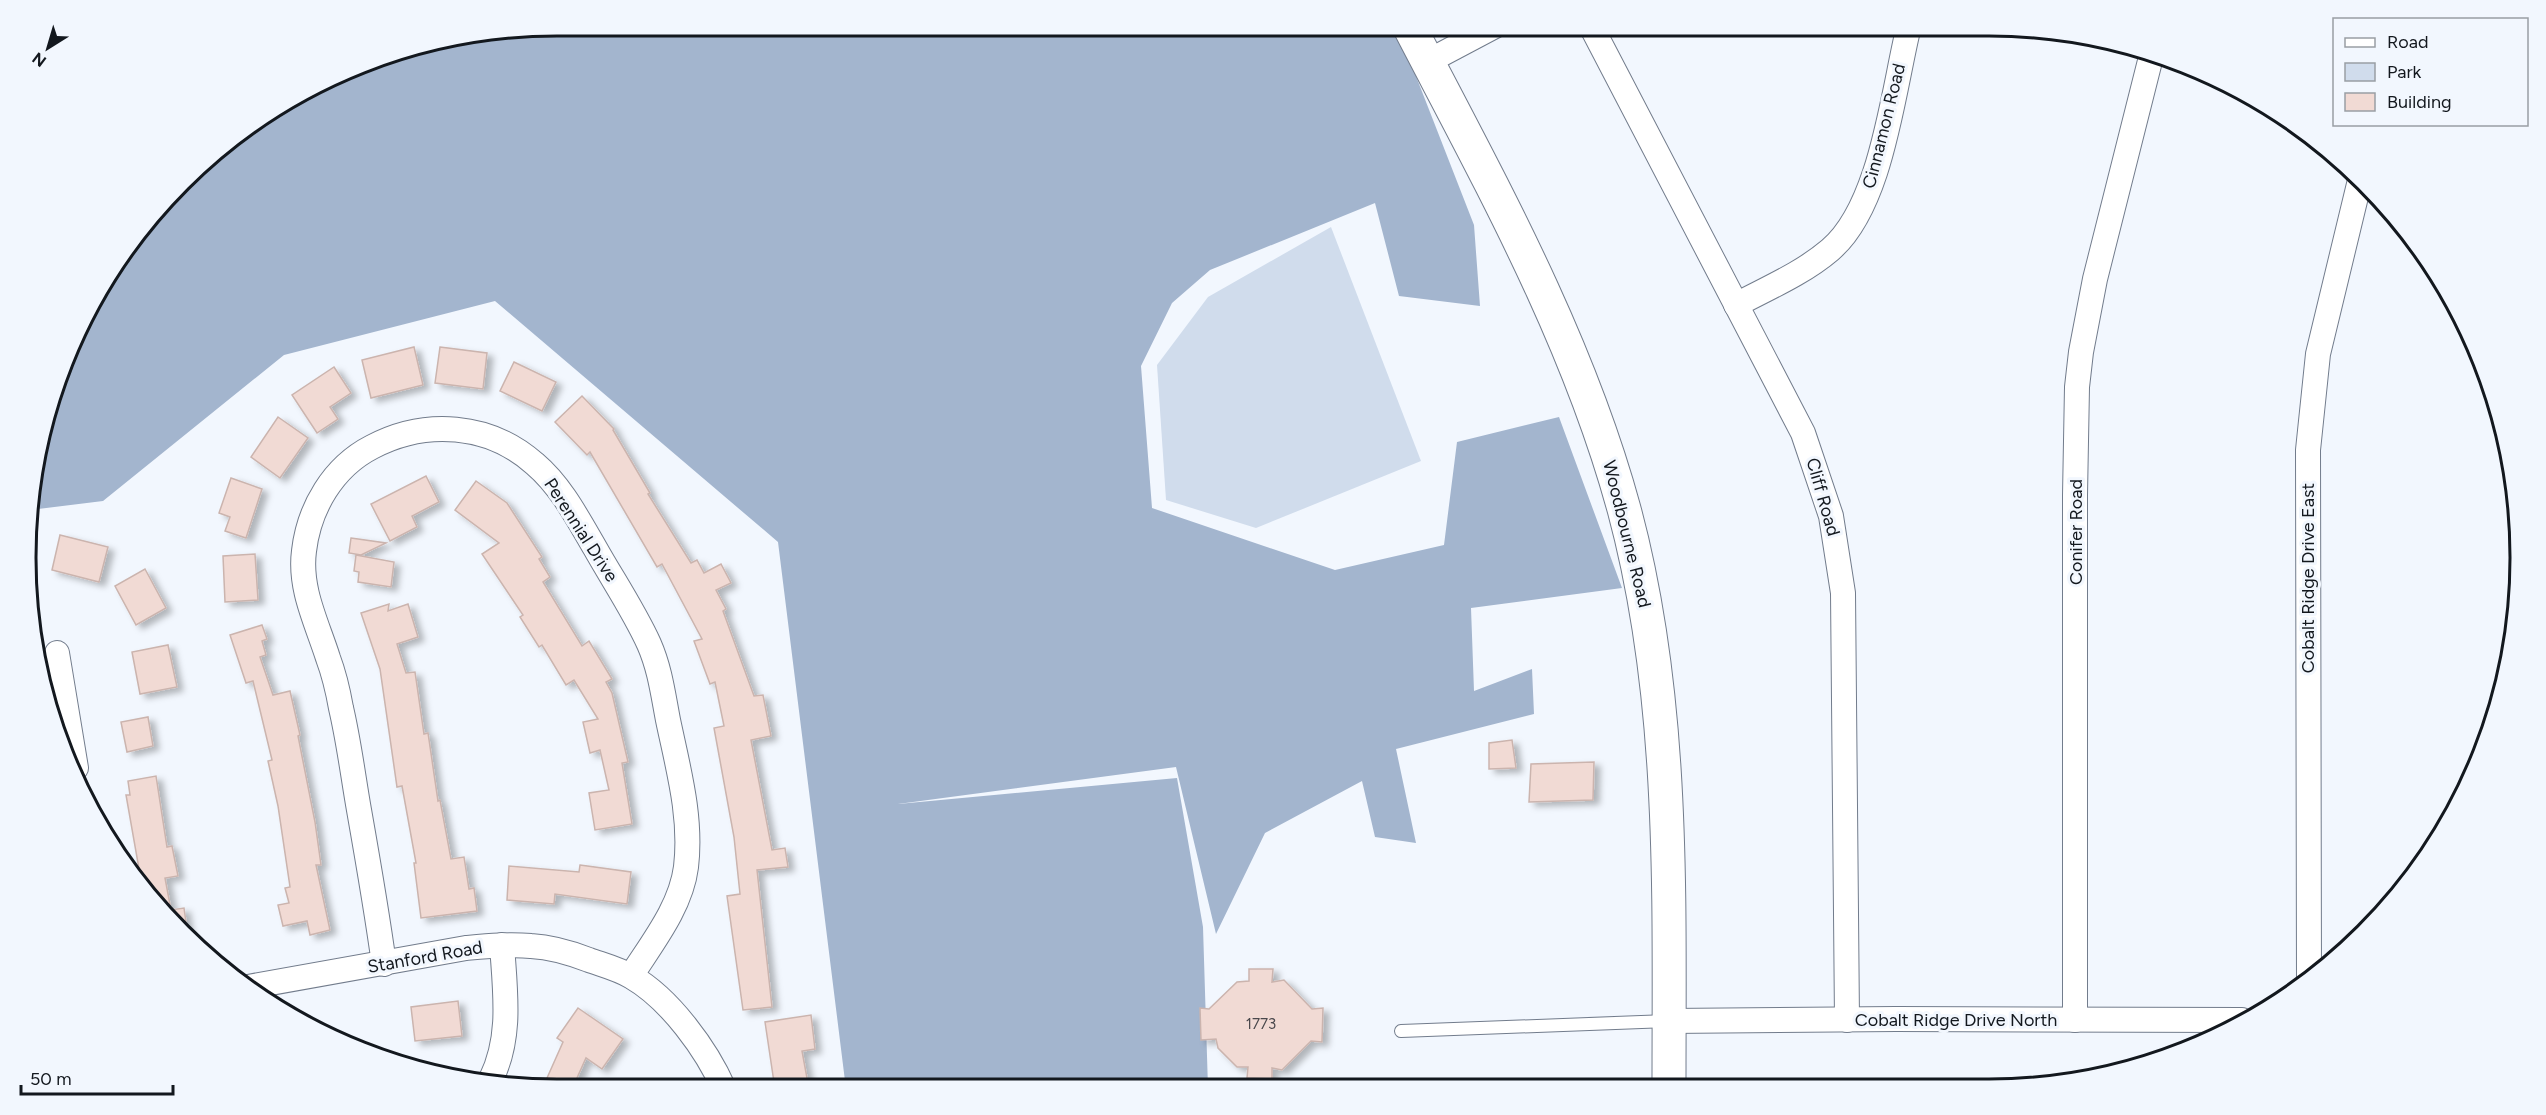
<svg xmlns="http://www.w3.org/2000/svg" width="2546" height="1115" viewBox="0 0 2546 1115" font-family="Figtree,sans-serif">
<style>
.green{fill:#d0dcec}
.forest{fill:#a3b5ce}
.building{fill:#f1dad4;stroke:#cbb4ae;stroke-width:1.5;filter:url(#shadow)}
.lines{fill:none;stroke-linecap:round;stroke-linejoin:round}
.service-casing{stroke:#727c8c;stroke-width:14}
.minor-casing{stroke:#727c8c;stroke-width:26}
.secondary-casing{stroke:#727c8c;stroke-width:35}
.service{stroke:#fff;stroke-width:12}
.minor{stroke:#fff;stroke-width:24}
.secondary{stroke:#fff;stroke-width:33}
.labels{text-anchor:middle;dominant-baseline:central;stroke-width:6;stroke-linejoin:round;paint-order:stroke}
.number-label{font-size:15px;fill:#4a484c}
.street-label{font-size:18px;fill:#13181e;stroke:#f2f7fe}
.rim{fill:none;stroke:#13181e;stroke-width:3}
</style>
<defs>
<filter id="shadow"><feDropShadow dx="6" dy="4" stdDeviation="3" flood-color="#0004"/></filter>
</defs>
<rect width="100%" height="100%" fill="#f2f7fe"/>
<path class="green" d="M1331,227L1421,461L1256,528L1166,500L1157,365L1208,297Z"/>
<path class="forest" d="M558,26H1390L1412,66L1474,225L1480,306L1399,296L1375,203L1210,270L1172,303L1141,366L1152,508L1335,570L1444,545L1457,442L1559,417L1622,588L1471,608L1474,691L1532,669L1534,714L1396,749L1416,843L1375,837L1362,781L1265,833L1216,934L1176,767L898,804L1177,778L1203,927L1208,1088L846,1089L778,542L495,301L284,355L103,501L30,510L36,454L97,291L207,157L292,97L386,54Z"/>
<g class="building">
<path d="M414,347L423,385L371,398L362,360Z"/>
<path d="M440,347L487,353L483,389L435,383Z"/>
<path d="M514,362L556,382L542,411L500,391Z"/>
<path d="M334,367L351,393L330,407L338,419L317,433L292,395Z"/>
<path d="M582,396L614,429L613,430L650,493L648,494L691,563L697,560L704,573L721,564L731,583L716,590L726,609L723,611L754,696L763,695L771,736L751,740L772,850L785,848L788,867L757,870L772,1007L743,1010L727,896L740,894L734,837L714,728L724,726L715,682L710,684L694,641L702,639L662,564L657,567L590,452L587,455L555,422Z"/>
<path d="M278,417L308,438L280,478L251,457Z"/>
<path d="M426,476L439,502L412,516L417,527L390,541L371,504Z"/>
<path d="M231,478L262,489L246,538L225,531L230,517L219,513Z"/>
<path d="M476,481L507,503L542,557L539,559L550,577L543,582L582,646L589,641L612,679L606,682L612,693L628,762L622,763L632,824L595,830L589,793L609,790L600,750L590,753L583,722L598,719L574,680L566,685L542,645L539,647L520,617L523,615L482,554L499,543L455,510Z"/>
<path d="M60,535L108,547L99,582L52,570Z"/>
<path d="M351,538L386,543L361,555L349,553Z"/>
<path d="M255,554L258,600L225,602L223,556Z"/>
<path d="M356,555L394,562L391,587L358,582L359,572L354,571Z"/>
<path d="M145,569L166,608L136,625L115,586Z"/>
<path d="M389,604L388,611L408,604L418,637L397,644L406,673L415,672L424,734L428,733L438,801L440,800L451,859L464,857L469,889L474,888L477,911L421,918L414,863H416L402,786L397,787L380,669L361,613Z"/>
<path d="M262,625L267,639L262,641L266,655L260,657L273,695L290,691L300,735L298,736L315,822L321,865H316L330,930L310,935L307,921L283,926L278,905L289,903L285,888L290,887L278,806L268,761L272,760L253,681L246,683L230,635Z"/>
<path d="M168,645L177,687L140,694L132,652Z"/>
<path d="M148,717L153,746L127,752L121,722Z"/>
<path d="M1512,740L1516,768L1489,769V743Z"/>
<path d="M1594,762L1593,800L1529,802L1531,764Z"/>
<path d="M156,776L167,847L172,846L178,876L165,878L171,910L184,908L188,937L157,908L142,886L126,795H130L128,781Z"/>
<path d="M580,865L631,872L627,904L555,894L554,904L507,900L509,866L579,872Z"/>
<path d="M1249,969H1273L1272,982L1284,980L1312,1009L1323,1008L1322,1042L1311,1041L1282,1070L1272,1068V1079L1247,1078L1248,1067H1237L1218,1048L1216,1039L1201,1040L1200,1008L1209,1009L1237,982L1249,981Z"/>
<path d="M458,1001L462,1036L415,1041L411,1007Z"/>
<path d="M578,1008L623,1039L602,1069L586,1058L572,1089L543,1087L563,1042L557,1038Z"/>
<path d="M811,1015L815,1049L802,1051L809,1089H775L765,1022Z"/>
</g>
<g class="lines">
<g class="service-casing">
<path id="service" d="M1401,1031L1668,1021"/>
</g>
<g class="minor-casing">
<g id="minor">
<path d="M1591,26L1803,433L1831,516L1843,593L1847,1020"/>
<path d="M1427,62L1495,26"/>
<path d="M1736,305C1768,288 1803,273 1830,250C1882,206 1893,90 1909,26"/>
<path d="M57,653L76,768"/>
<path d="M384,964C377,913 368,861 359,810C353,776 349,742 341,708C338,691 334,674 328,658C317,623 299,589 304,551C309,508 333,467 372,447C425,419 489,423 535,464C561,486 578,519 595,548C613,580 634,611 649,644C660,669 663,694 668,720C678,768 692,817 686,867C681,907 652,943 631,976"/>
<path d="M2309,982L2308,450L2318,354L2360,180"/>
<path d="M248,987L466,948C488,946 509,944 531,946C550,947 571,953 589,960C603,965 619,969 632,977C670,999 707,1050 724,1089"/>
<path d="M2075,1020V495L2077,387L2081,352L2095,279L2152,53"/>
<path d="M1669,1021L1896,1019L2242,1020"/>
<path d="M491,1079C512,1037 505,991 502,945"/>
</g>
</g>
<g class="secondary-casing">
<path id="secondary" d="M1409,26C1490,182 1577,337 1624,509C1675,698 1669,893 1669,1086"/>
</g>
<use href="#service" class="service"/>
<use href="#minor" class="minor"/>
<use href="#secondary" class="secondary"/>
</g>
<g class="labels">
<g class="number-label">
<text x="1261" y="1024">1773</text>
</g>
<g class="street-label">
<text transform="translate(1884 126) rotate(-76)">Cinnamon Road</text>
<text transform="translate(1823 497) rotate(74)">Cliff Road</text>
<text transform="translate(581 530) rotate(57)">Perennial Drive</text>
<text transform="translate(2076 532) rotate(-90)">Conifer Road</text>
<text transform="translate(1627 534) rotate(76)">Woodbourne Road</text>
<text transform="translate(2308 578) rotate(-90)">Cobalt Ridge Drive East</text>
<text transform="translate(425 957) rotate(-10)">Stanford Road</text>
<text x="1956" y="1020">Cobalt Ridge Drive North</text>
</g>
</g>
<path d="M0 0H2546V1115H0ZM557 36H1989A521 521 0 0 1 2510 557V558A521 521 0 0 1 1989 1079H557A521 521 0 0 1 36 558V557A521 521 0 0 1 557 36Z" fill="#f2f7fe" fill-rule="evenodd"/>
<path class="rim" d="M557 36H1989A521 521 0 0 1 2510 557V558A521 521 0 0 1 1989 1079H557A521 521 0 0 1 36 558V557A521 521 0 0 1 557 36Z"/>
<rect x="2333" y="18" width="195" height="108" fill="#f2f7fe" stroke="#999ea4" stroke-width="1.5"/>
<rect x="2345" y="38" width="30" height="9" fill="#ffffff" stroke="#999ea4" stroke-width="1.5"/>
<text x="2387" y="48" font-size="18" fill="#13181e">Road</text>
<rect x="2345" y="63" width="30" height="18" fill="#d0dcec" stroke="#999ea4" stroke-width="1.5"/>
<text x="2387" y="78" font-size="18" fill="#13181e">Park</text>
<rect x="2345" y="93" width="30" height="18" fill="#f1dad4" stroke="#999ea4" stroke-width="1.5"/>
<text x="2387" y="108" font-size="18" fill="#13181e">Building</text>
<g transform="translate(48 48) rotate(217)" stroke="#f2f7fe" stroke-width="4.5" paint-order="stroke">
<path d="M0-4.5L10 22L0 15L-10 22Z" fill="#13181e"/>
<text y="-9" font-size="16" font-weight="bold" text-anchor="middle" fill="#13181e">N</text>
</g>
<path d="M21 1085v9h152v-9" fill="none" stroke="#13181e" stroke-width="3"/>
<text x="30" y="1085" font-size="18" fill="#13181e" stroke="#f2f7fe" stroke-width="4.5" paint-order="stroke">50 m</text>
</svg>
